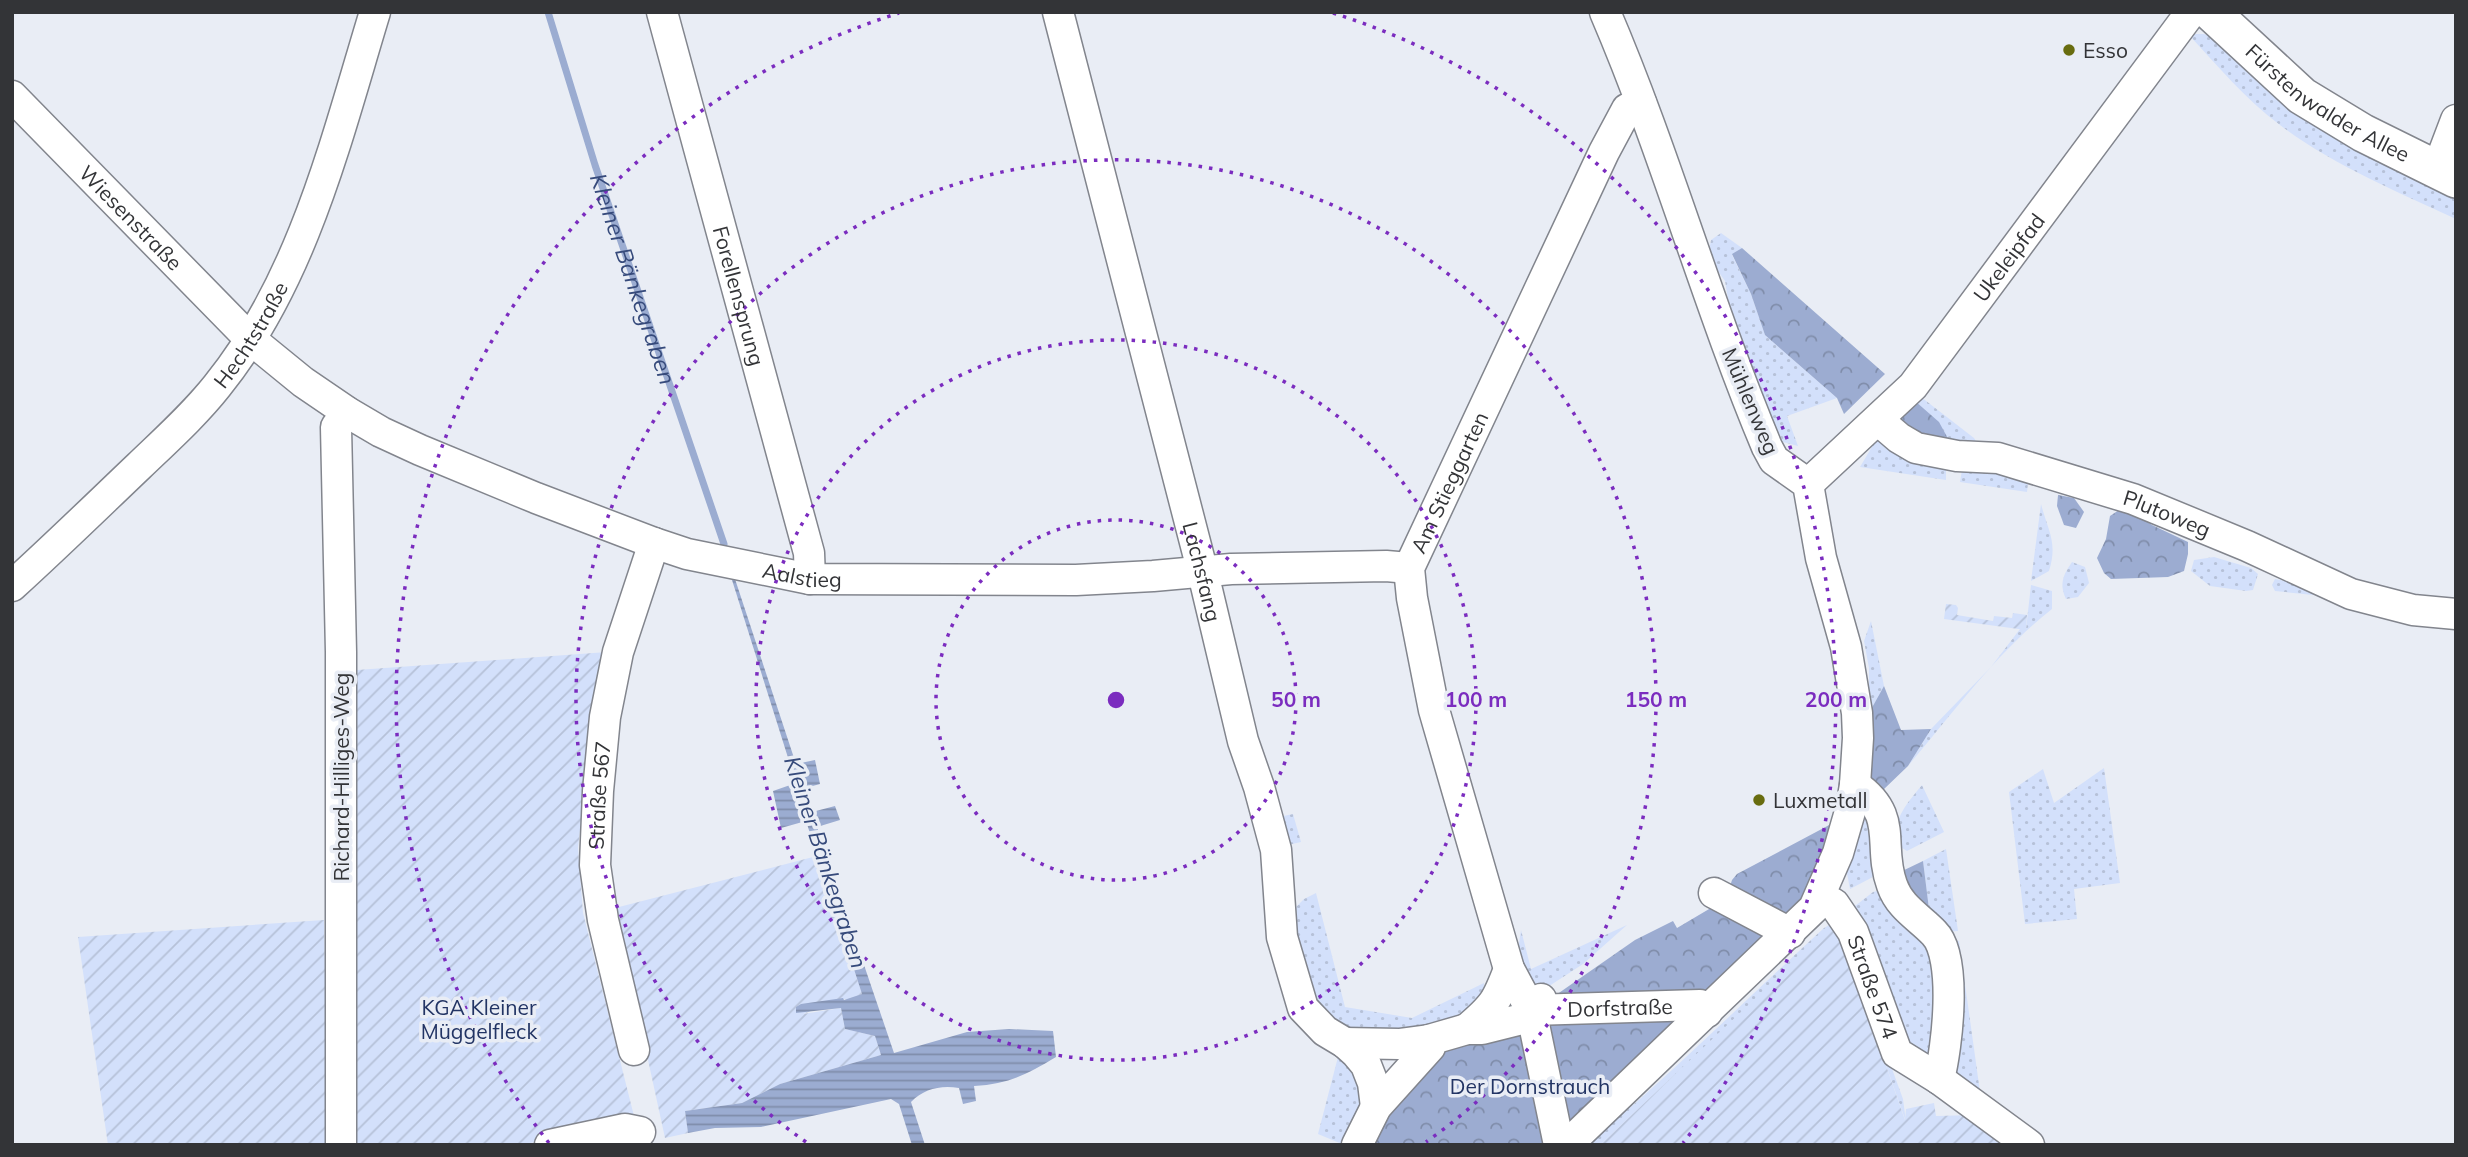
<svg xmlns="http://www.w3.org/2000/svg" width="2468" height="1157" viewBox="0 0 2468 1157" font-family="Mulish,sans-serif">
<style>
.grass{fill:url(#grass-dots)}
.forest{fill:url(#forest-crowns)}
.garden{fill:url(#garden-furrows)}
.water{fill:url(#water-rules)}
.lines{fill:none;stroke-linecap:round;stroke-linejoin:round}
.stream{stroke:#9bacd1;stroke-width:7}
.minor-casing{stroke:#82858d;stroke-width:33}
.major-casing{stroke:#82858d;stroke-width:40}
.minor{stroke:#fff;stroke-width:30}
.major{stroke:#fff;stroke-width:37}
.ring{fill:none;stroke:#7b2cbf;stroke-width:3.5;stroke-dasharray:3.5 7}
.poi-dot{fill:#686c0f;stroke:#e9edf5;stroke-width:2.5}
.labels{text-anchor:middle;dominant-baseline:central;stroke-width:7;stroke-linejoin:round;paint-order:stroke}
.poi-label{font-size:21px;fill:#333437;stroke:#e9edf5;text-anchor:start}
.street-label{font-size:21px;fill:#333437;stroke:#e9edf5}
.park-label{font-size:21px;fill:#223464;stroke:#e9edf5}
.water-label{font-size:23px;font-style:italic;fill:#364a7b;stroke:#e9edf5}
.centre{fill:#7b2cbf;stroke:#e9edf5;stroke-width:3.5}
.ring-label{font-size:21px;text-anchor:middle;font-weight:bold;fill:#7b2cbf;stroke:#e9edf5;stroke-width:7;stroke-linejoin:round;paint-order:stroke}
</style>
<defs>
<pattern id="grass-dots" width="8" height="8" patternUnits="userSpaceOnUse" patternTransform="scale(1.75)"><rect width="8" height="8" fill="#d3e0fb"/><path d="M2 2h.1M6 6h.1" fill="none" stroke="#b6c1d8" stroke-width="1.8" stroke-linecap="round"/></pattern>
<pattern id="forest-crowns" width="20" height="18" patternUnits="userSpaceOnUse" patternTransform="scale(1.75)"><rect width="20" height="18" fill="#9cacd1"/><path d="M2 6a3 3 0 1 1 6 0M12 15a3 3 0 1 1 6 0" fill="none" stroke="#808daa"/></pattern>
<pattern id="garden-furrows" width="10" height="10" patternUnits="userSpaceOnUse" patternTransform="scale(1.75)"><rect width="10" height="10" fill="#d3e0fb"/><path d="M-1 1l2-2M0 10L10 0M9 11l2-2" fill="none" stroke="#b6c1d8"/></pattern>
<pattern id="water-rules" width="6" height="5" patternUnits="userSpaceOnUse" patternTransform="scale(1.75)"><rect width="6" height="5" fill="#9bacd1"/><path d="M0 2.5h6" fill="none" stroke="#7f8daa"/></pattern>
</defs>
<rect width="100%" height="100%" fill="#e9edf5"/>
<g class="grass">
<path d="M2188,34H2204L2218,40L2456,196V219C2396,191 2333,165 2280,125C2245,99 2217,65 2188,34Z"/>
<path d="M1721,233L1742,248L1732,255L1751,294L1765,335L1837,398L1787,416L1798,446L1783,442L1740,346L1732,322L1725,281L1708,257L1711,240Z"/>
<path d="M1921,397L1974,438L1980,448L1952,446L1915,401Z"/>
<path d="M1876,440L1889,442L1946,469V480L1860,467Z"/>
<path d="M1962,470L2029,476L2027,492L1960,482Z"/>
<path d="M2041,504C2048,531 2058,542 2049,571L2031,581Z"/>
<path d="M2214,557L2251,568L2258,574L2253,590L2246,591L2210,586L2191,571L2194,560Z"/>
<path d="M2072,562L2085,567L2089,583L2078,597L2066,599C2059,584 2063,575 2072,562Z"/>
<path d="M2275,579L2296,583L2311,589L2313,595L2275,591L2272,585Z"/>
<path d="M2031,585L2052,591V609C1996,653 1954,712 1908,766L1931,729L1991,667L2020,629H2026Z"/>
<path d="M1871,621L1884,686L1869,713V668L1864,641Z"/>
<path d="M2104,768L2120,883L2074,889L2077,919L2025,924L2009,792L2043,769L2054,803Z"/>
<path d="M1922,785L1944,832L1907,851L1894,843C1896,815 1905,806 1922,785Z"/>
<path d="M1862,798L1879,868L1871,878L1850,889L1846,868Z"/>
<path d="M1293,814L1301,842L1279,847L1274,818Z"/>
<path d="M1946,849L1958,931L1945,932L1929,909L1923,861Z"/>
<path d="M1881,890L1938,949L1940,1058L1910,1049L1855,906L1873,892Z"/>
<path d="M1316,893L1345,1007L1412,1018L1484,983L1483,997L1468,1018L1390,1033L1334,1027L1305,987L1291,912L1304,899Z"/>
<path d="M1831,924L1840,926L1903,1099L1906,1122L1839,932L1828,931L1600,1145H1586C1669,1077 1745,1000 1824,928Z"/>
<path d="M1627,925L1583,964L1537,994L1516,963L1521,930L1531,969Z"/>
<path d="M1959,941L1981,1099L1956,1077L1948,943Z"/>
<path d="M1339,1053L1369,1084L1355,1119L1342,1144L1318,1134Z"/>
</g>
<g class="forest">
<path d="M1742,248L1885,374L1844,414L1837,398L1765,335L1751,294L1732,254Z"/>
<path d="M1915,401L1939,422L1952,446L1898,427L1899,413Z"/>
<path d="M2058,495L2074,498L2084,512L2076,528L2064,525L2057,506Z"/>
<path d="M2125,506L2152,525L2188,542V554L2184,571L2168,577L2111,579L2104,573L2097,558L2106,539L2110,516Z"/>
<path d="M1884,686L1901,730L1931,729L1908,766L1883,790L1874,789L1867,759L1869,713Z"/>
<path d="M1833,823L1813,889L1555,1145H1362L1453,1040L1543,1004L1635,940L1673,921L1677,928L1726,899L1732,880L1737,874Z"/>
<path d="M1923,861L1929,909L1905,888L1896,874Z"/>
</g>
<g class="garden">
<path d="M1946,604L1956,605L1958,608L1957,615L1993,621L1994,616L2012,618L2013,613L2027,615L2026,630L1944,619Z"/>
<path d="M607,652L593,713L578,848L583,913L635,1120L521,1145H355L352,931L357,670Z"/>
<path d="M817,856L862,994L851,999H843L803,1014L841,1008L845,1029L875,1036L881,1055L780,1084L742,1103L685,1111L688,1133L665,1138L615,908Z"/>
<path d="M324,920L328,1136L324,1145H108L78,937Z"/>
<path d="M1828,930L1839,931L1905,1120L1906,1109L1934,1103L1936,1116L1975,1115L2013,1145H1600Z"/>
</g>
<path class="water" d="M735,579L796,764L815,760L820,784L805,788L812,812L835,806L840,820L817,827L894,1053L967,1032L1009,1029L1053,1031L1056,1057C1026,1075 1008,1084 974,1086L976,1101L963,1104L959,1088C940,1085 924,1089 911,1102L925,1145H912L899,1104L891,1099L761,1127L715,1128L688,1133L685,1111L742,1103L780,1084L881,1055L875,1036L845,1029L841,1008L796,1013V1007L801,1004L843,998L844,1000L862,994L806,821L781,828L773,791L796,783L732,580Z"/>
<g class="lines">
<path class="stream" id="s1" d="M548,12L595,165L724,544"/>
<g class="minor-casing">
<g id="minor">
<path id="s2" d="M662,12L809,553L810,579"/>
<path id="s3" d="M1058,12L1203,573L1243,741L1259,787L1276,850L1282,937L1303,1008L1325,1031L1345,1043L1356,1053L1366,1065L1373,1083L1376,1107"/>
<path id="s4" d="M12,96L249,338L303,382L347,412L381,432L420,450L536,498L654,543L687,554L810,579L1076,580L1153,576L1231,569L1386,566L1409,568"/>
<path d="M2437,170L2456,120"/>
<path id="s5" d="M1878,420L1899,438L1916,448L1957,456L1998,458L2133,499L2247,546L2351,594L2413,610L2456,614"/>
<path id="s6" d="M1808,484L1913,386L2191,12"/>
<path id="s7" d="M12,586C55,547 97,506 139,466C166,440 194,415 217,386C303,280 336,140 375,12"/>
<path d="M1855,785C1900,816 1877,844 1892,885C1900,908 1919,917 1934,933C1958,957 1947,1048 1939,1079"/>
<path d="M1714,893L1790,933"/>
<path id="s8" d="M1821,897L1834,904L1853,932L1897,1053L1939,1079L2029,1145"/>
<path id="s9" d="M1531,1010L1700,1005L1707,1012"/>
<path d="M1467,1029C1494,1006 1497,1001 1509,969"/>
<path d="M1345,1043L1399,1044L1429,1040"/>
<path id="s10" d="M634,1050L603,920L595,865L598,791L605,717L618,652L654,543"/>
<path d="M341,1145V652L336,427L347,412"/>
<path d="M550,1145L625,1129L640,1132"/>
<path d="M1357,1145L1376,1107L1430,1047L1429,1040L1467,1029H1482L1522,1019L1541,999"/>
<path id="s11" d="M1559,1145L1531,1010L1509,969L1434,710L1412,598L1409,568L1604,152L1627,109L1641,103"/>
<path d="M1567,1145L1814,908L1838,853L1851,808L1855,785L1858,738L1857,713L1846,647L1821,558L1808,484L1774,460L1767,447C1707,304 1666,154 1605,12"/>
</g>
</g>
<g class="major-casing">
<g id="major">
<path id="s12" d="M2211,12L2302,96L2363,133L2456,179"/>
</g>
</g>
<use href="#minor" class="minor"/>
<use href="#major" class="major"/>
</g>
<g class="ring">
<circle cx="1116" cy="700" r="180"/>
<circle cx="1116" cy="700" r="360"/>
<path d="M806 1142A540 540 0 1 1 1426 1142"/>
<path d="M549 1143A720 720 0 0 1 899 13M1333 13A720 720 0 0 1 1683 1143"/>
</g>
<g class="poi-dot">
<circle cx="2069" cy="50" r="7"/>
<circle cx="1759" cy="800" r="7"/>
</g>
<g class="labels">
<g class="poi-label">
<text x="2083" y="50">Esso</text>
<text x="1773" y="800">Luxmetall</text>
</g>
<g class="street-label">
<text stroke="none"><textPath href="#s12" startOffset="149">Fürstenwalder Allee</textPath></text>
<text stroke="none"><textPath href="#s4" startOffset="170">Wiesenstraße</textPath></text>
<text stroke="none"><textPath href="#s6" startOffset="304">Ukeleipfad</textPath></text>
<text stroke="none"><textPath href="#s2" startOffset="294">Forellensprung</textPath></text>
<text stroke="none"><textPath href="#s7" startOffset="348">Hechtstraße</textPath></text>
<text transform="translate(1751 401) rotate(67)">Mühlenweg</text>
<text stroke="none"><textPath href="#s11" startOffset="693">Am Stieggarten</textPath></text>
<text stroke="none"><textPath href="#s5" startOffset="308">Plutoweg</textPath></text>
<text stroke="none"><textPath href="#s3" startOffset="578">Lachsfang</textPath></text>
<text stroke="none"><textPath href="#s4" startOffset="948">Aalstieg</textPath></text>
<text transform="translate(341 777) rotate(-90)">Richard-Hilliges-Weg</text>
<text stroke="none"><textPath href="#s10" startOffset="259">Straße 567</textPath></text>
<text stroke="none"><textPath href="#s8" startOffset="107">Straße 574</textPath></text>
<text stroke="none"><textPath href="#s9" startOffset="89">Dorfstraße</textPath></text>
</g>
<g class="park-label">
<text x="479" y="1007">KGA Kleiner<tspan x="479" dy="24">Müggelfleck</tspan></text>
<text x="1530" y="1086">Der Dornstrauch</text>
</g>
<g class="water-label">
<text stroke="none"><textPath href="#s1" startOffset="280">Kleiner Bänkegraben</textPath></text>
<text transform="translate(826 862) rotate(72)">Kleiner Bänkegraben</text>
</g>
</g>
<circle cx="1116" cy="700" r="10" class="centre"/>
<g class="ring-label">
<text x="1296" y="707">50 m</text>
<text x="1476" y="707">100 m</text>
<text x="1656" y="707">150 m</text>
<text x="1836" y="707">200 m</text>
</g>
<rect width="2468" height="1157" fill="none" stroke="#333437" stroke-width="28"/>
</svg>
